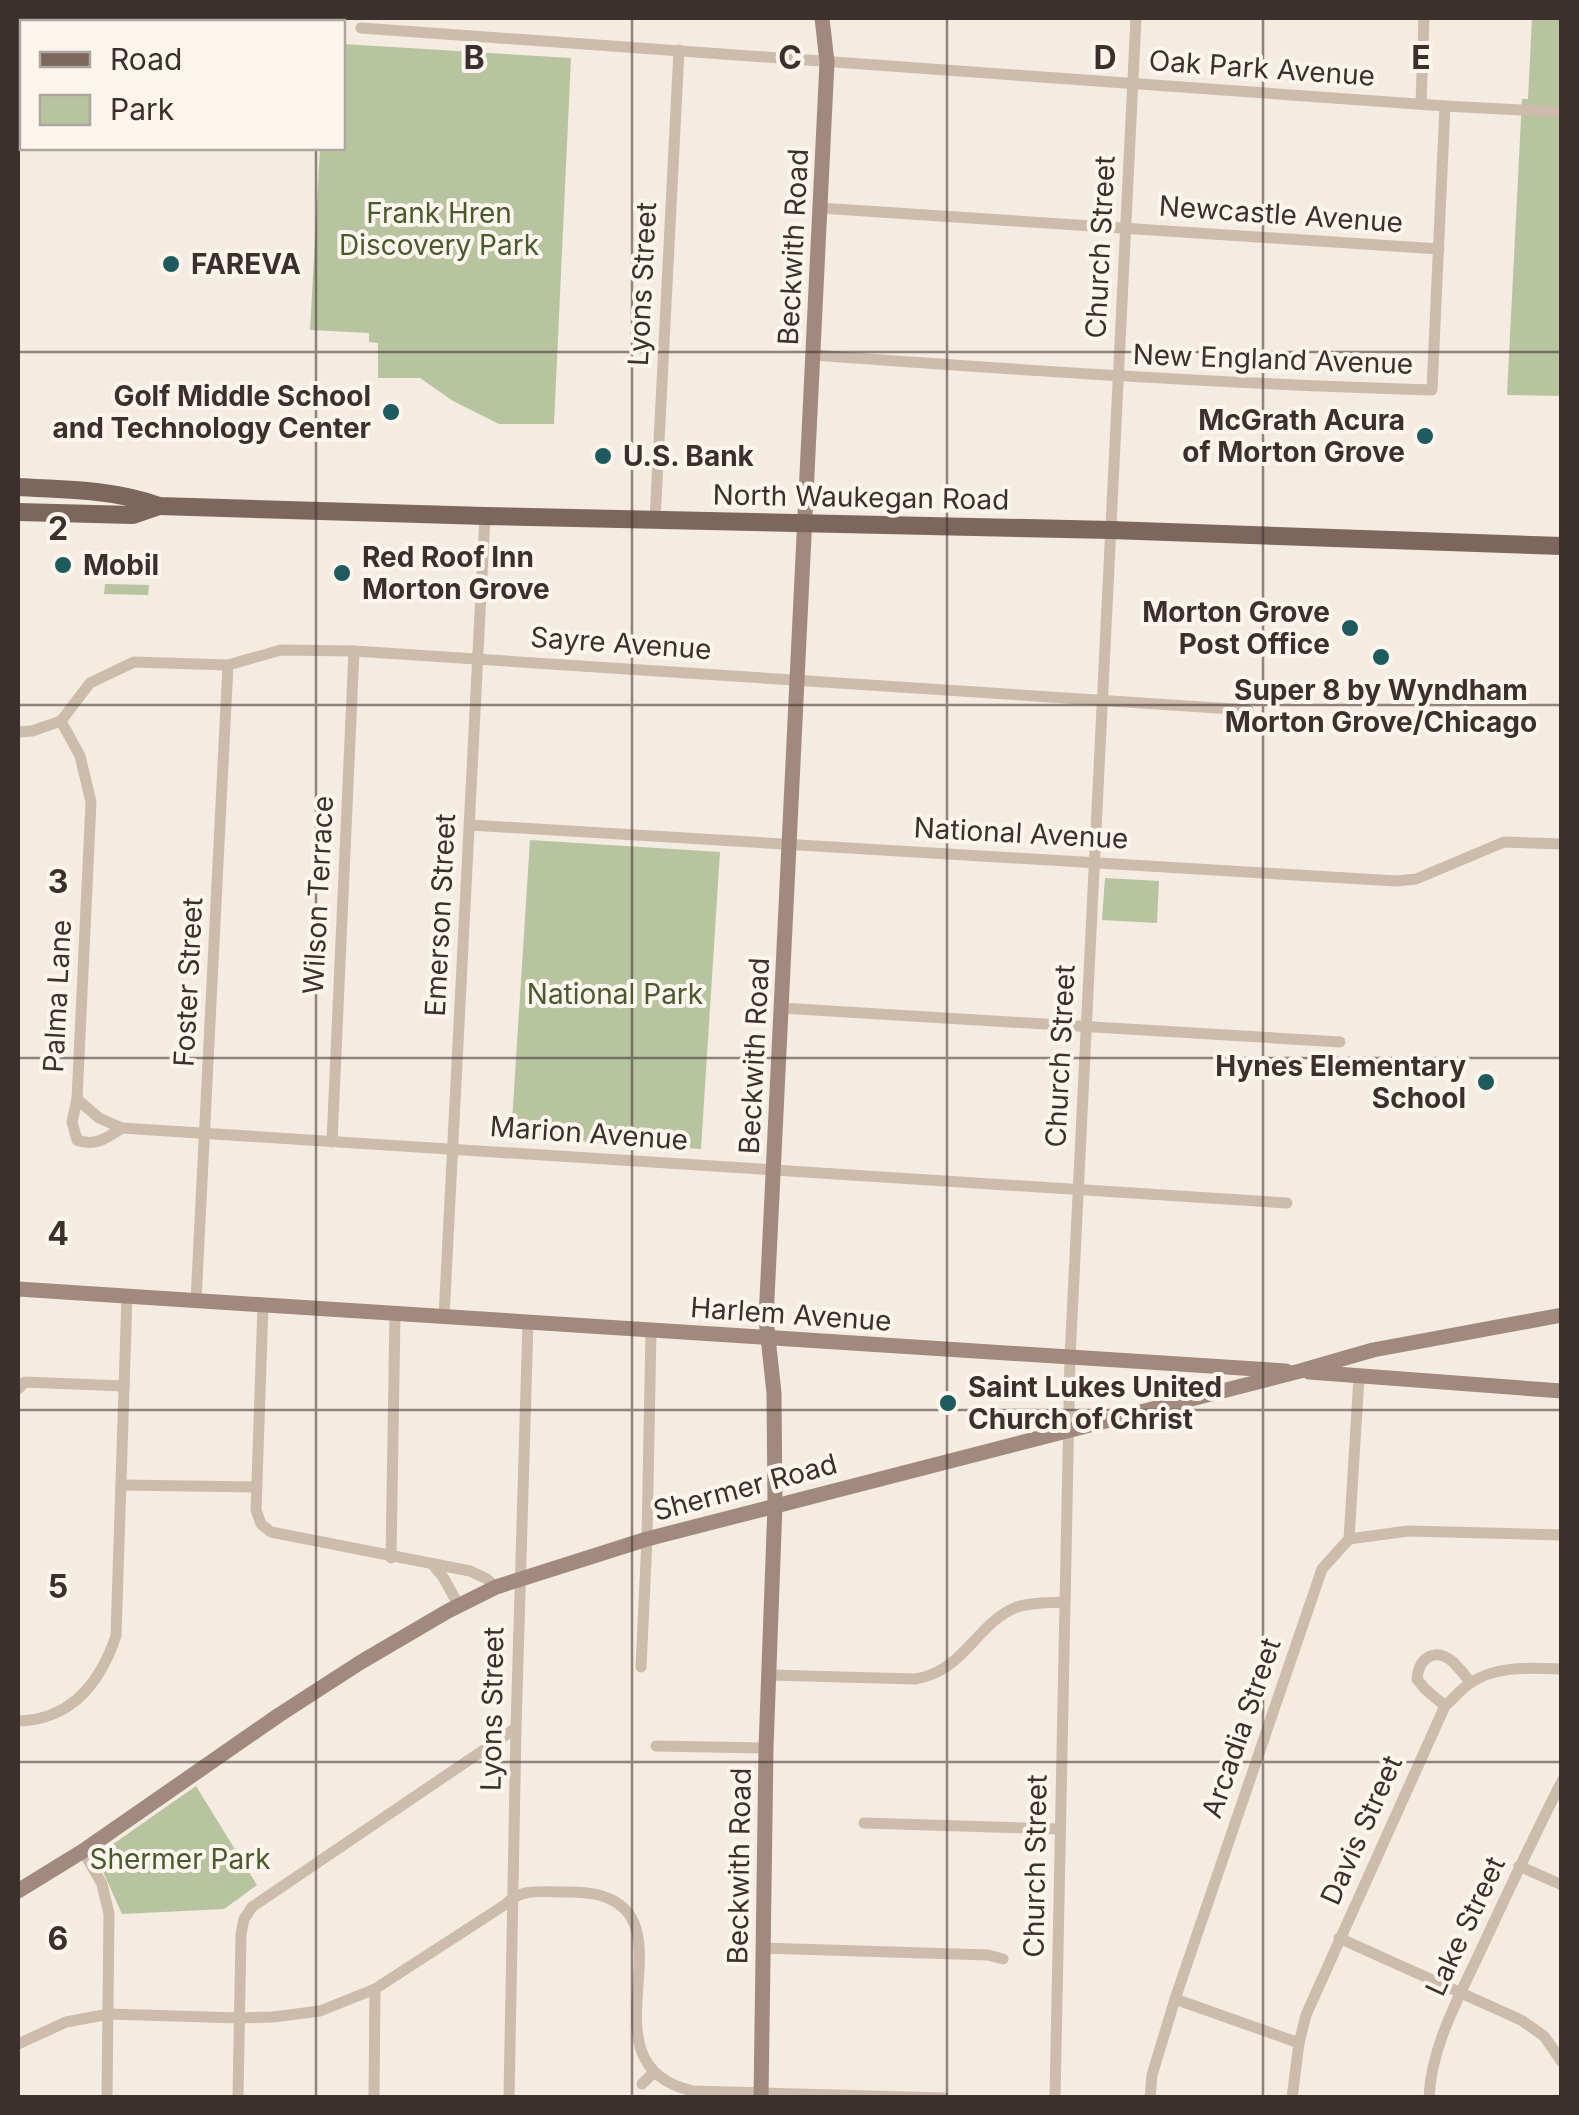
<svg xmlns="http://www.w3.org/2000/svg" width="1579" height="2115" viewBox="0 0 1579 2115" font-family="Inter,sans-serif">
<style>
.green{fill:#b8c4a0}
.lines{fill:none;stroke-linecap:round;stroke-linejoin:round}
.street{stroke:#cdbbac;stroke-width:11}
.secondary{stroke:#a18a7d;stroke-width:15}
.primary{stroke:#7d675c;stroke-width:18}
.grid{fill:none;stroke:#3b302b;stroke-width:2.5;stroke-opacity:0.55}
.poi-dot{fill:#1f5a5e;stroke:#fbf5ee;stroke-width:4}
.labels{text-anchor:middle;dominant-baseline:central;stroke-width:8;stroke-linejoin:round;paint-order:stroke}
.street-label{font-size:28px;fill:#3b302b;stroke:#fbf5ee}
.park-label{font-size:28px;fill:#4a5a2e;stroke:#fbf5ee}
.poi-label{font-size:28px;font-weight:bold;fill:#3b302b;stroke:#fbf5ee;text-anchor:start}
.grid-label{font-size:32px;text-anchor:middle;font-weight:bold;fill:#3b302b;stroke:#fbf5ee;stroke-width:8;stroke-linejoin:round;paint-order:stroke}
</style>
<rect width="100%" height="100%" fill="#f4ebe1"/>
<g class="green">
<path d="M1532,18H1561V396L1507,395L1522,99H1528Z"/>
<path d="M343,44L571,58L554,424H499L453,401L420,378H378V343L369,342V333L310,330L320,148H342Z"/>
<path d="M105,584L149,585L148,595L104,594Z"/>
<path d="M530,840L720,852L701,1149L511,1137Z"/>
<path d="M1105,878L1159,881L1157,923L1102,920Z"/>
<path d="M196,1786L257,1885L224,1909L122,1914L96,1856Z"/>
</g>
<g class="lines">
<g class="street">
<path d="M361,28L1445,106L1562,112"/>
<path d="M1421,104L1424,18"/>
<path d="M820,208L1439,249"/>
<path d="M813,355C1020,370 1225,384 1432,390L1445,106"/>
<path d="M655,520L679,50"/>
<path d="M61,721L80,756L91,802L77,1099L72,1122L77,1140C95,1147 107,1138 122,1128"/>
<path d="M18,732L32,731L61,721L90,683L134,662L228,665L281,650L354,651L1248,710"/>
<path d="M470,825L1396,881L1416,879L1504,842L1562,844"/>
<path d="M781,1008L1340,1042"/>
<path d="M77,1099L99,1118L122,1128L1287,1203"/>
<path d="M332,1142L354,651"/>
<path d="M196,1301L228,665"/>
<path d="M263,1305L256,1510L261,1524L271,1532L470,1571L487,1579L496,1587"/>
<path d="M444,1317L485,516"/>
<path d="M18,1389L25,1382L124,1386"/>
<path d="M121,1485L257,1487"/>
<path d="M1349,1539L1408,1531L1562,1535"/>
<path d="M391,1558L395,1314"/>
<path d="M434,1566L443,1577L459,1606"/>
<path d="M641,1667L647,1539L651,1330"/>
<path d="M769,1675L915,1679C964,1672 977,1622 1017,1607C1032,1602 1050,1603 1065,1602"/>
<path d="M1445,1706L1425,1689L1417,1679C1419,1657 1435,1647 1453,1662C1459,1668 1465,1675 1470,1682"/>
<path d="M18,1721C71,1720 100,1683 116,1636L127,1296"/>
<path d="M656,1746L766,1748"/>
<path d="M864,1823L1060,1829"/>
<path d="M83,1851L102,1884L109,1914L107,2098"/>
<path d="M1519,1866L1562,1885"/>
<path d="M1339,1938L1521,2020L1544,2036L1562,2062"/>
<path d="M763,1948L988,1955L1003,1959"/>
<path d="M1175,1999L1299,2043"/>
<path d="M18,2044L66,2022L109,2014L239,2018L273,2017L320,2011L375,1989L506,1904C520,1888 543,1892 564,1892C576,1892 590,1892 602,1896C691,1923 577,2065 693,2091L944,2098"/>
<path d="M642,2084L653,2073"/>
<path d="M238,2098L241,1934L244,1919L252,1907L516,1728"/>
<path d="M374,2098L375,1989"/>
<path d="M509,2098L516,1728L528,1322"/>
<path d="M1055,2098L1070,1358L1136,18"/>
<path d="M1150,2098L1152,2075L1175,1999L1322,1569L1349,1539L1359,1377"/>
<path d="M1292,2098L1299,2043L1306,2015L1445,1706C1453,1699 1460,1690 1469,1684C1495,1665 1531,1668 1562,1669"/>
<path d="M1429,2098C1431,2047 1458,1999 1479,1954C1506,1896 1533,1838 1562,1781"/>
</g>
<g class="secondary">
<path d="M18,1289L1286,1371"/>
<path d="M1309,1372L1562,1391"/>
<path d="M18,1891L83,1851L279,1715L361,1662L448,1611L496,1587L647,1539L1300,1371L1373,1350L1562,1315"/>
<path d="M761,2098L766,1748L775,1505L774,1393L766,1319L827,62L822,18"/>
</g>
<g class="primary">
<path d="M18,487C66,490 113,489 159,506L485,516L1111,530L1562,546"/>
<path d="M18,512L133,515L159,506"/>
</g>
</g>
<path class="grid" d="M316,18V22M632,18V2098M947,18V2098M1263,18V2098M316,148V2098M18,352H1562M18,705H1562M18,1058H1562M18,1410H1562M18,1762H1562"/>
<g class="poi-dot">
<circle cx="171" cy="264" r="10"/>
<circle cx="391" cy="412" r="10"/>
<circle cx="1425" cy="436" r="10"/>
<circle cx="603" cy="456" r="10"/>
<circle cx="63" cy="565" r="10"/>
<circle cx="342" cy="573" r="10"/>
<circle cx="1350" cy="628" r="10"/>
<circle cx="1381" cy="657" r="10"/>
<circle cx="1486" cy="1082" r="10"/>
<circle cx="948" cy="1403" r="10"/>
</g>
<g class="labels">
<g class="street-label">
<text transform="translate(1262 68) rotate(4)">Oak Park Avenue</text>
<text transform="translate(1281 214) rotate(4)">Newcastle Avenue</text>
<text transform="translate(793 247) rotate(-87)">Beckwith Road</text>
<text transform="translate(1100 247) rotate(-87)">Church Street</text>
<text transform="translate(642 284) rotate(-87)">Lyons Street</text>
<text transform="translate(1273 359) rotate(2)">New England Avenue</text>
<text transform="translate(861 497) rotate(1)">North Waukegan Road</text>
<text transform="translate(621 643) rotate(4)">Sayre Avenue</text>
<text transform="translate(1021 833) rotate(3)">National Avenue</text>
<text transform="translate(318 895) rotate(-87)">Wilson Terrace</text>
<text transform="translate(440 915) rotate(-87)">Emerson Street</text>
<text transform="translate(188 982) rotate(-87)">Foster Street</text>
<text transform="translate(57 996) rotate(-87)">Palma Lane</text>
<text transform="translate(754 1056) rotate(-87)">Beckwith Road</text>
<text transform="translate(1060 1056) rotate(-87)">Church Street</text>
<text transform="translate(589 1133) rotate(4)">Marion Avenue</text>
<text transform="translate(791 1314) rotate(4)">Harlem Avenue</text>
<text transform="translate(745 1487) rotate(-15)">Shermer Road</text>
<text transform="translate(492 1709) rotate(-89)">Lyons Street</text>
<text transform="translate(1241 1728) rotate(-71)">Arcadia Street</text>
<text transform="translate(1361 1830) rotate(-66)">Davis Street</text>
<text transform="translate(739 1866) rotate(-89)">Beckwith Road</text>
<text transform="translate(1035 1866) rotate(-89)">Church Street</text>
<text transform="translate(1465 1926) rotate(-65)">Lake Street</text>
</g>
<g class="park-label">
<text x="439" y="213">Frank Hren<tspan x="439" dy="32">Discovery Park</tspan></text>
<text x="615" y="994">National Park</text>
<text x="180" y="1859">Shermer Park</text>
</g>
<g class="poi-label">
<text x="191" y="264">FAREVA</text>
<text x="371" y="396" text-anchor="end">Golf Middle School<tspan x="371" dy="32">and Technology Center</tspan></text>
<text x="1405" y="420" text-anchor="end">McGrath Acura<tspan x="1405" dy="32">of Morton Grove</tspan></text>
<text x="623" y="456">U.S. Bank</text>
<text x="362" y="557">Red Roof Inn<tspan x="362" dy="32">Morton Grove</tspan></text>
<text x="83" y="565">Mobil</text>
<text x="1330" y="612" text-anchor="end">Morton Grove<tspan x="1330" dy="32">Post Office</tspan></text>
<text x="1381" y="690" text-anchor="middle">Super 8 by Wyndham<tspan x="1381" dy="32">Morton Grove/Chicago</tspan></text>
<text x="1466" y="1066" text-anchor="end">Hynes Elementary<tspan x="1466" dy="32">School</tspan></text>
<text x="968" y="1387">Saint Lukes United<tspan x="968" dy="32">Church of Christ</tspan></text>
</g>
</g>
<g class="grid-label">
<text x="474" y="69">B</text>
<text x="790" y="69">C</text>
<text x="1105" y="69">D</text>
<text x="1421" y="69">E</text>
<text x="58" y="540">2</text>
<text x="58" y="893">3</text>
<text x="58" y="1245">4</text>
<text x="58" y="1598">5</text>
<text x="58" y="1950">6</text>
</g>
<rect width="1579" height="2115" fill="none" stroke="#3b302b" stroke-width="40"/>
<rect x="20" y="20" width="325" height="130" fill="#fbf5ee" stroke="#aea6a0" stroke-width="2.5"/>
<rect x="40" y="52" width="50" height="15" fill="#7d675c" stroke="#aea6a0" stroke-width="2.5"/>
<text x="110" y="70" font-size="30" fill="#3b302b">Road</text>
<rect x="40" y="95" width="50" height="30" fill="#b8c4a0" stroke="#aea6a0" stroke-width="2.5"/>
<text x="110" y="120" font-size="30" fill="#3b302b">Park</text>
</svg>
